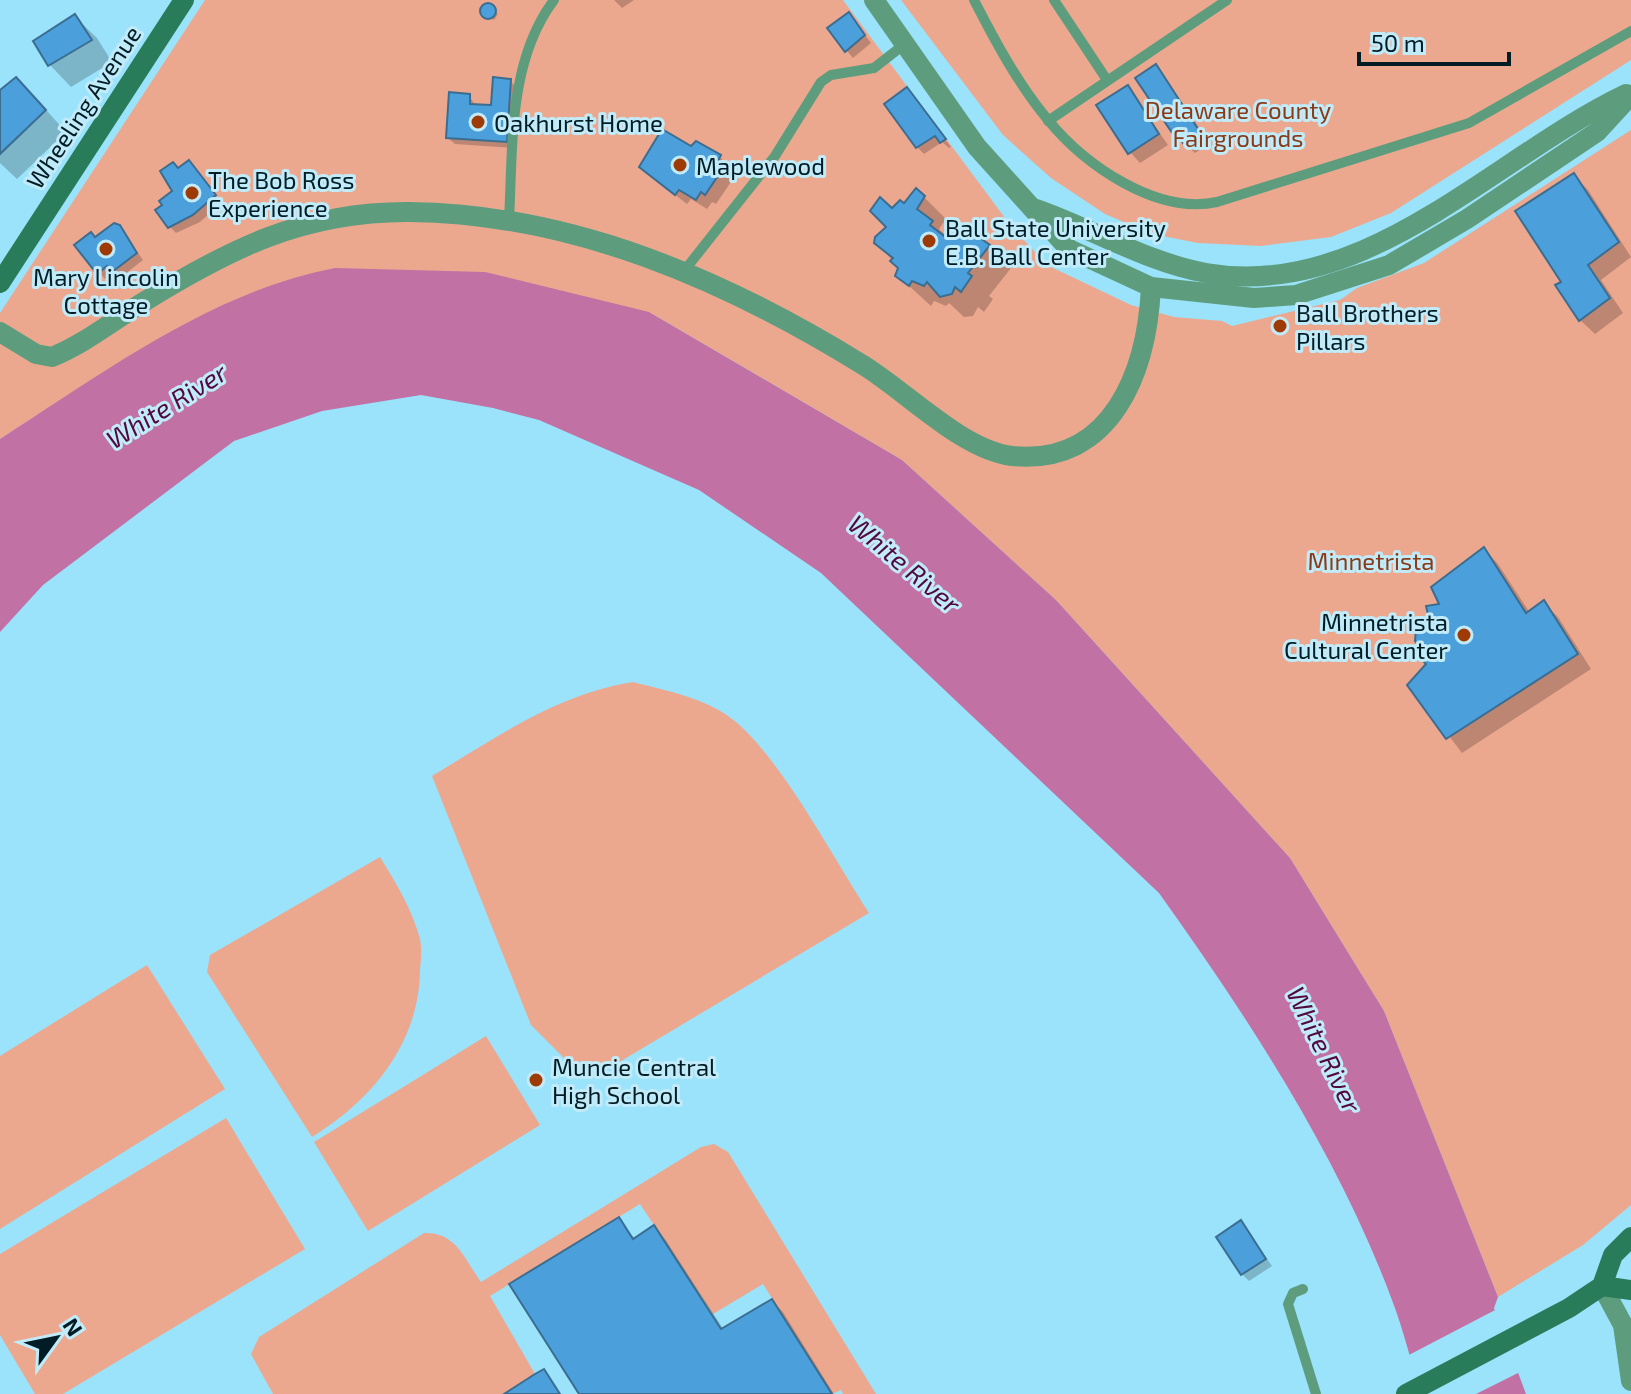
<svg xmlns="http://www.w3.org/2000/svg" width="1631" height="1394" viewBox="0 0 1631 1394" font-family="'Exo 2',sans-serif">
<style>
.green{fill:#eca88f}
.water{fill:#c171a4}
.pier{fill:#9be2fb}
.shadow{fill:#0003}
.building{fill:#4b9fda;stroke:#3b6d91;stroke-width:2}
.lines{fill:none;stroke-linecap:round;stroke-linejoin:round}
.lane{stroke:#5d9d7e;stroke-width:10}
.street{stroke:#5d9d7e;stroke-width:20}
.secondary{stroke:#287c59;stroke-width:20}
.poi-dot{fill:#9e3a05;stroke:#c1ebf9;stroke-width:3}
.labels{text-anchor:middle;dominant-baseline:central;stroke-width:6;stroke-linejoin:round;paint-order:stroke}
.street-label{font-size:24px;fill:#001d26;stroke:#c1ebf9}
.park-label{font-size:24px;fill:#8a3a16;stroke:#c1ebf9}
.poi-label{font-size:24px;fill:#001d26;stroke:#c1ebf9;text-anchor:start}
.water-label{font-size:26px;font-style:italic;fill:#52083e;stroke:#c1ebf9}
</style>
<rect width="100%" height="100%" fill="#9be2fb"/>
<g class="green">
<path d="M205,0H843L1011,226L1047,265L1131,305L1174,317L1222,321L1232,326L1340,300L1357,288L1424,263L1631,130V1205L1583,1245L1498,1297L1384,1011L1290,858L1056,600L902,460L649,312L56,403L0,439V313Z"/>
<path d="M901,0H1631V60L1391,213L1331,237L1261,246L1198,243L1152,234L1105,214L1051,178L1003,135Z"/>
<path d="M633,682C667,691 708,698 736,722C783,762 834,859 869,913L606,1070L567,1061L531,1025L432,776C497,737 557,694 633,682Z"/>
<path d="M380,857C396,883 412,909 420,939C422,949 421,960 420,970C419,1044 372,1100 312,1137L207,972L210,955Z"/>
<path d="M147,965L225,1089L0,1229V1056Z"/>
<path d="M486,1036L540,1125L368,1231L314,1142Z"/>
<path d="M226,1118L305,1249L63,1394H35L0,1335V1254Z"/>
<path d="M714,1144L728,1152L876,1394H843L841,1390L832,1394L763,1284L713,1314L640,1204L490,1296L535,1374L504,1394H273L251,1354L259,1337L424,1233C457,1232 464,1259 481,1282L701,1147Z"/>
</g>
<path class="water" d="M335,268L485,272L649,312L902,460L1056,600L1290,858L1384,1011L1498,1297L1494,1308L1526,1394H1421C1411,1363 1404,1331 1392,1300C1339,1157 1248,1017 1159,893L821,573L699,490L539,420L493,408L421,395L322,411L234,441L43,585L0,632V439C105,372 211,292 335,268Z"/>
<path class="pier" d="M1499,1308L1522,1371L1476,1394H1416L1405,1357Z"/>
<g class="shadow">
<path d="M614,0H634L622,8Z"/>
<path d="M486,6L498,14L494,20L482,13Z"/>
<path d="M849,14L871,43L853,58L829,29Z"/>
<path d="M75,17L97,38L112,62L71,87L50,65Z"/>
<path d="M1155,67L1210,143L1195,153L1176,136Z"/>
<path d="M510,81L517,88L513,148L455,144L448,138L469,96L476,106L493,107Z"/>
<path d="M1127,87L1168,145L1140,163L1130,152Z"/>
<path d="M0,95L38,101L66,132L17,179L0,163Z"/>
<path d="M913,97L951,147L949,148L942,142L924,154L917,147Z"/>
<path d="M720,157L730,168L728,173L733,179L716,204L712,202L707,209L691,199L687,204L652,177Z"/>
<path d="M196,169L221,203L200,222L176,233L169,226L178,170Z"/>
<path d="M1574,176L1588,190L1631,257L1601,280L1623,313L1595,334L1580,320L1564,283Z"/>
<path d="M924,197L946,219L939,229L949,239L959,226L1011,268L989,296L993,299L984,312L978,307L973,316L964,317L949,303L946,306L934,301L931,306L897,275L900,268L876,243L889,228L892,211Z"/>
<path d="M119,226L143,260L120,278L115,272L105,279L99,272L96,239Z"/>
<path d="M1484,549L1498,564L1530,613L1543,603L1558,617L1591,669L1462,753L1410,685L1428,664L1432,620Z"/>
<path d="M619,1220L636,1240L654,1228L665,1239L724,1330L772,1301L783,1312L834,1394H581Z"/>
<path d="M1241,1223L1272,1266L1249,1281L1242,1274Z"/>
</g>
<g class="building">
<circle cx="488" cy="11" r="8"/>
<path d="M849,12L865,35L845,52L827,28Z"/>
<path d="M75,14L92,40L48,66L33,41Z"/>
<path d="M1156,64L1200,132L1183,143L1178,135L1175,137L1135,78Z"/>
<path d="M16,77L46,110L0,154V90Z"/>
<path d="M493,77L511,79L507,142L446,138L449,92L470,94V104L491,105Z"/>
<path d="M1128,85L1159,134L1128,154L1096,105Z"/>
<path d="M907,87L946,139L940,143L935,136L916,148L884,104Z"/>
<path d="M662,129L691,146L696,141L721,155L717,163L724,167L705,195L701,192L696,200L679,190L675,195L639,167Z"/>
<path d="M189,160L216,195L193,215L168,228L155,210L162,205L159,201L172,191L160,171L173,162L178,168Z"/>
<path d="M1574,173L1619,242L1588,265L1610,298L1579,321L1555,285L1561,282L1515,211Z"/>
<path d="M916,188L925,196L917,209L933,221L930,225L947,238L959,223L990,245L968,273L972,276L961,292L955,287L952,294L940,297L927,282L924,286L912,281L909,286L895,276L898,268L890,261L893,258L874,243L875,237L886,227L870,211L880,197L892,208L900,200L904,203Z"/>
<path d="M114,223L120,225L137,253L112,272L107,266L97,274L74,245L91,232L95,237Z"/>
<path d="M1484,547L1526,613L1544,600L1578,654L1446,739L1407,685L1426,664L1418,656L1421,648L1415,641L1416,630L1419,622L1429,619L1426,606L1439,604L1431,587Z"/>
<path d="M619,1217L633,1239L654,1225L721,1329L772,1299L832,1394H579L509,1284Z"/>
<path d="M1241,1220L1266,1259L1241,1275L1216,1237Z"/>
<path d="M544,1369L560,1394H504L535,1374Z"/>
</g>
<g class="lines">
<g class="lane">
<path d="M974,0C995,41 1018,84 1048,120C1085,165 1156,215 1217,202L1469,123L1631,31"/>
<path d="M1054,0L1107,80"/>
<path d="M1048,121L1227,0"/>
<path d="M509,220C513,146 508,61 554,0"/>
<path d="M684,271L775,156L821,82L831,75L874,68L906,43"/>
<path d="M1303,1289L1293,1293L1288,1304L1316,1394"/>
</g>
<g class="street">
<path d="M874,0L977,147L1069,249L1151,287L1254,298L1296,295L1389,265L1467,219L1597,132L1631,95"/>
<path d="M1036,209C1093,229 1146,262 1206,273C1366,301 1494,157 1626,94"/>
<path d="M0,332L36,354L52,357C84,344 113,321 142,303C229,249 304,211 410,212C574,214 725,280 863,365C907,392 962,450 1012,456C1113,466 1147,370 1151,287"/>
<path d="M1602,1286L1623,1325L1631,1381"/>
</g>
<g class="secondary">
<path d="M0,283L184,0"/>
<path d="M1602,1286L1631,1290"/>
<path d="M1406,1394L1569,1308L1602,1286L1613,1255L1631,1237"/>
</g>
</g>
<g class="poi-dot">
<circle cx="478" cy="122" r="8"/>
<circle cx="680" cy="165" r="8"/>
<circle cx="192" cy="193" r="8"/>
<circle cx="929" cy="241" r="8"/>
<circle cx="106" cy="249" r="8"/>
<circle cx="1280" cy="326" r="8"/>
<circle cx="1464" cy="635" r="8"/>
<circle cx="536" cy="1080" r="8"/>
</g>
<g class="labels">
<g class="street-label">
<text transform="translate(83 107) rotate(-57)">Wheeling Avenue</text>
</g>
<g class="park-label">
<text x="1238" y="109">Delaware County<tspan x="1238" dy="28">Fairgrounds</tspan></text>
<text x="1371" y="560">Minnetrista</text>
</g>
<g class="poi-label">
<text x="494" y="122">Oakhurst Home</text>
<text x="696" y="165">Maplewood</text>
<text x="208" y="179">The Bob Ross<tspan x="208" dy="28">Experience</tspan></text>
<text x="945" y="227">Ball State University<tspan x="945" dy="28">E.B. Ball Center</tspan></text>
<text x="106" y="276" text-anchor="middle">Mary Lincolin<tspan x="106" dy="28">Cottage</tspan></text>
<text x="1296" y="312">Ball Brothers<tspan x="1296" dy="28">Pillars</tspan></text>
<text x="1448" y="621" text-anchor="end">Minnetrista<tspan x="1448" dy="28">Cultural Center</tspan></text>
<text x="552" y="1066">Muncie Central<tspan x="552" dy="28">High School</tspan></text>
</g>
<g class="water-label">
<text transform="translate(166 405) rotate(-32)">White River</text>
<text transform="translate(905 563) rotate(40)">White River</text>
<text transform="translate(1325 1049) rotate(64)">White River</text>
</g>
</g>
<g transform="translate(56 1338) rotate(57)" stroke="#c1ebf9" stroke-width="6" paint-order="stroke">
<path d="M0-6L14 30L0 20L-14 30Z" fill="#001d26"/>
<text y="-12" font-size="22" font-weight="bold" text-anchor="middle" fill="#001d26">N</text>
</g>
<path d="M1359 52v12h150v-12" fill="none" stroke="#001d26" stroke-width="4"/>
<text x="1371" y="52" font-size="24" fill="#001d26" stroke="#c1ebf9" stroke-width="6" paint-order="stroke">50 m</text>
</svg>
